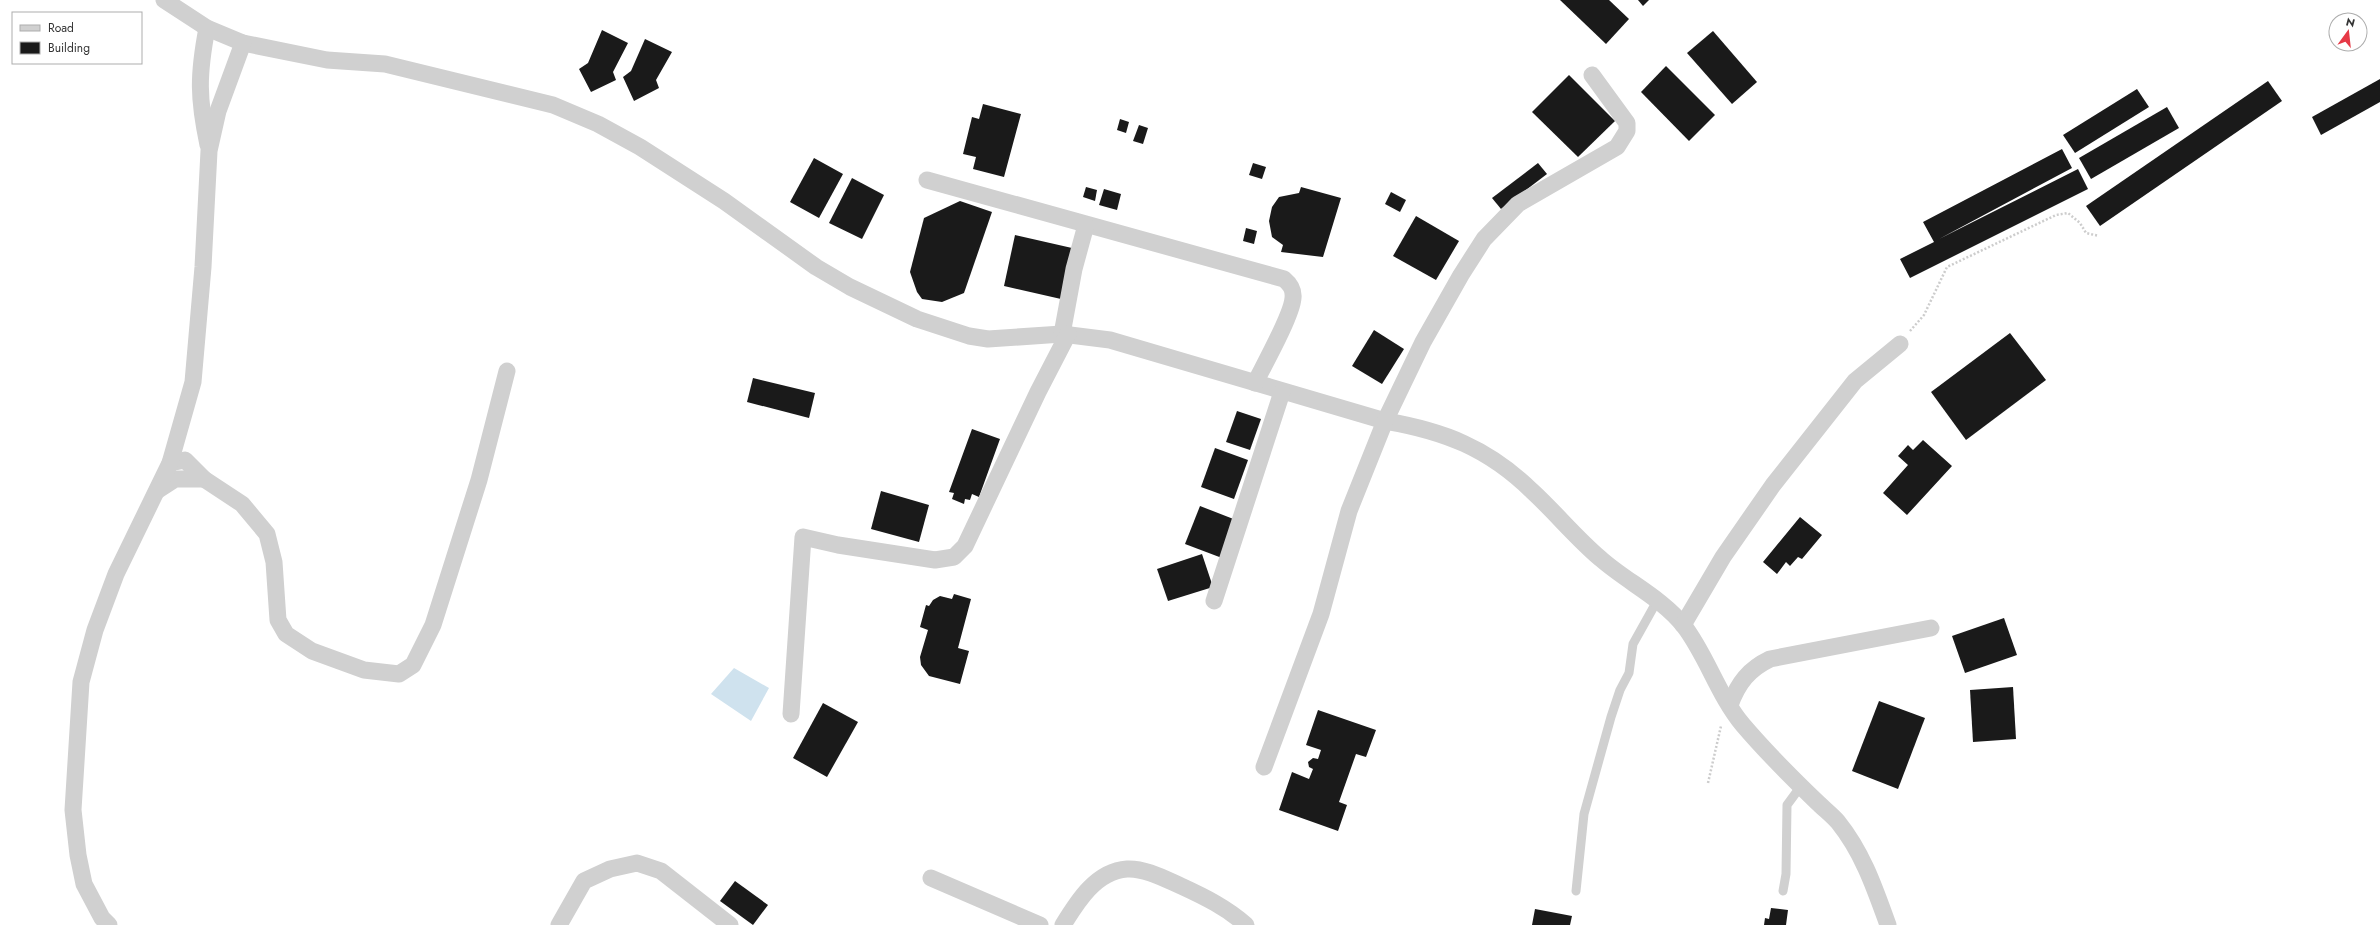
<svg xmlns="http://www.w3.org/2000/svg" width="2380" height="925" viewBox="0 0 2380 925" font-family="Jost,sans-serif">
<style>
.water{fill:#cfe2ee}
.building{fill:#1a1a1a}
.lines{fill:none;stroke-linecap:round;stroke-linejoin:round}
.path{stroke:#cdcdcd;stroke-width:2.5;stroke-dasharray:2 2;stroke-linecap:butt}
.lane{stroke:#d0d0d0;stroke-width:9}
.street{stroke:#d0d0d0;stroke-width:17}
</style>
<rect width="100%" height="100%" fill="#fff"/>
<path class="water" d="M734,668L769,688L751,721L711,694Z"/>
<g class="building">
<path d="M1560,0H1609L1629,19L1606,44Z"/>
<path d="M1638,0H1649L1643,6Z"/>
<path d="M602,30L628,43L613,72L616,80L591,92L579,69L588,63Z"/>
<path d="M1713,31L1757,82L1732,104L1687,53Z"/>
<path d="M645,39L672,52L656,80L659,88L634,101L623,77L631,71Z"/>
<path d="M1666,66L1715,115L1689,141L1641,92Z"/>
<path d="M1569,75L1615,121L1578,157L1532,112Z"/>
<path d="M2380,79V102L2321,135L2312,117Z"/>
<path d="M2268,81L2282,101L2100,226L2086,206Z"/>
<path d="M2137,89L2149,107L2075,153L2063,135Z"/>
<path d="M983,104L1021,114L1004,177L973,169L976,157L963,154L972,117L979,119Z"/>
<path d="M2167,107L2179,128L2091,179L2079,158Z"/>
<path d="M1120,119L1129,122L1126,133L1117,130Z"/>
<path d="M1139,125L1148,128L1143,144L1133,141Z"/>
<path d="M2062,149L2072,168L1939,239L2078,169L2088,189L1910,278L1900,259L1934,242L1923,222Z"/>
<path d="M814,158L843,174L819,218L790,202Z"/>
<path d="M1253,163L1266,167L1262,179L1249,175Z"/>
<path d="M1538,163L1547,174L1501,209L1492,198Z"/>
<path d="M852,178L884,195L862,239L829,223Z"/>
<path d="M1086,187L1097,190L1095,201L1083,197Z"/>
<path d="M1301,187L1341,198L1323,257L1281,252L1283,245L1272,237L1269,221L1272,207L1279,197L1299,193Z"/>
<path d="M1104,189L1121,194L1117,210L1099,205Z"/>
<path d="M1391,192L1406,200L1400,212L1385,204Z"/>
<path d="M960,201L992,212L964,293L942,302L922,299L917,292L910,272L924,218Z"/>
<path d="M1416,216L1459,241L1436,280L1393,256Z"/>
<path d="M1246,228L1257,231L1254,244L1243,241Z"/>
<path d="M1015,235L1072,248L1061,299L1004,286Z"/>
<path d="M1374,330L1404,349L1382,384L1352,366Z"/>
<path d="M2010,333L2046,380L1966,440L1931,392Z"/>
<path d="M753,378L815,393L809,418L747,402Z"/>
<path d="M1237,411L1261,419L1250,450L1226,442Z"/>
<path d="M972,429L1000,439L979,497L972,494L970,500L965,499L964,504L952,499L954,493L949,492Z"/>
<path d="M1923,440L1952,466L1907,515L1883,493L1908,465L1898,456L1908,445L1913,450Z"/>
<path d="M1215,448L1248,460L1234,499L1201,487Z"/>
<path d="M881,491L929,505L919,542L871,529Z"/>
<path d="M1200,506L1236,520L1222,558L1185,544Z"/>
<path d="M1800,517L1822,535L1802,559L1798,557L1790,566L1786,562L1777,574L1763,562Z"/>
<path d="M1202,554L1213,587L1168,601L1157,569Z"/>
<path d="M954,594L971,599L958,648L969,651L960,684L929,676L921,665L920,657L928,630L920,627L926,605L929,606L933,600L940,596L952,599Z"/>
<path d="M2004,618L2017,655L1965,673L1952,636Z"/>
<path d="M2013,687L2016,739L1973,742L1970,690Z"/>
<path d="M1879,701L1925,718L1898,789L1852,771Z"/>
<path d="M823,703L858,722L827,777L793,758Z"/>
<path d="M1318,710L1376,730L1366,757L1356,754L1339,802L1347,805L1338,831L1279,810L1292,772L1309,779L1313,769L1309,767L1308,762L1313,758L1318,759L1321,750L1306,745Z"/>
<path d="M735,881L768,905L753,925L720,901Z"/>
<path d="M1771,908L1788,910L1786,925H1764L1765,918L1769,919Z"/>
<path d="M1535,909L1572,916L1570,925H1532Z"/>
</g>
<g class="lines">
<g class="path">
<path d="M1910,331L1924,315L1947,267L2056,215L2068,213L2080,223L2086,233L2099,236"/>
<path d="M1708,783L1721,726"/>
</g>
<g class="lane">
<path d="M1576,891L1584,814L1611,717L1620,690L1629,673L1633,644L1657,601"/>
<path d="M1783,891L1786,874L1787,805L1801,786"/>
</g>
<g class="street">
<path d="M164,0L207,28L243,43L327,60L385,64L553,105L598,124L640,147L724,201L816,267L850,287L917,319L969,336L988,339L1062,334L1110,340L1385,421C1444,431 1488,448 1532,491C1556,513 1576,538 1601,559C1627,582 1662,598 1684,626C1707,656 1718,695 1743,725C1766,752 1791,777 1817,802C1824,809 1832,815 1838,822C1863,853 1875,889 1888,925"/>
<path d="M207,28C198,75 198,98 208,145"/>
<path d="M927,180L1284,279C1290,284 1294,289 1293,298C1292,315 1264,365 1255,383"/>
<path d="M1062,334L1074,269L1086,225"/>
<path d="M170,463L185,460L204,479L242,504L267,534L274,562L278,620L286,634L312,651L364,670L399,674L413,665L433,625L479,480L507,371"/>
<path d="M158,490L175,479H204"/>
<path d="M1214,601L1282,392"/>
<path d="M1683,625L1723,557L1773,485L1855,381L1900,344"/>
<path d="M1730,705C1738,683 1749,669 1770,659L1931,628"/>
<path d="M791,714L803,537L838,545L935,560L954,557L965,546L1038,392L1068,334"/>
<path d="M1264,767L1321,614L1349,511L1385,421L1423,342L1461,275L1484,239L1518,204L1617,147L1627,131V123L1592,75"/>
<path d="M931,878L1040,925"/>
<path d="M109,925L102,918L84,884L78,855L73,810L81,682L95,630L116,574L170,463L193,382L203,267L209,151L218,111L243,43"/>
<path d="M559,925L584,881L610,869L637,863L661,871L730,925"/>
<path d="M1063,925C1077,902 1096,871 1127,869C1145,868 1165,879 1181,886C1205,897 1227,908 1246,925"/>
</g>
</g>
<rect x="12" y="12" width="130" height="52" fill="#ffffff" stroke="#adadad"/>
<rect x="20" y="25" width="20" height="6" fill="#d0d0d0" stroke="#adadad"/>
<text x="48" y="32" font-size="12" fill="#333333">Road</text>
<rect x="20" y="42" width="20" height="12" fill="#1a1a1a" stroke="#adadad"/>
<text x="48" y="52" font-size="12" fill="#333333">Building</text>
<g transform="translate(2348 32) rotate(15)"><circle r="19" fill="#ffffff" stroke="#adadad"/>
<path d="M0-3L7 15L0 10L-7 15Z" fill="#e63946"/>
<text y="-6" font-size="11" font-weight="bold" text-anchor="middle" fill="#333333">N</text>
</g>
</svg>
